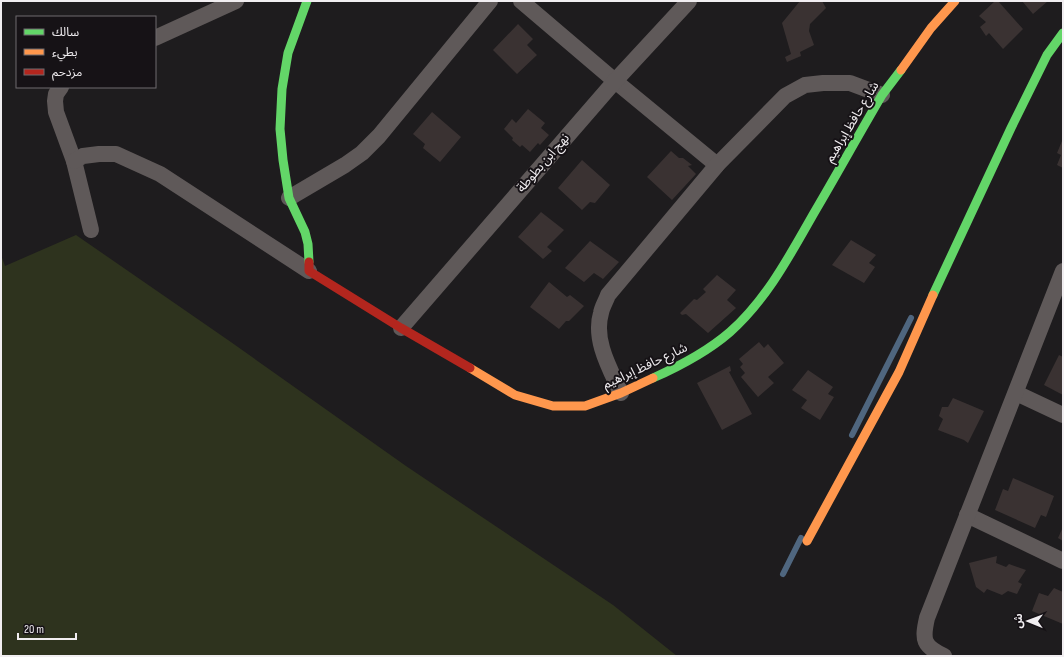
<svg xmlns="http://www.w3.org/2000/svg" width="1064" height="657" viewBox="0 0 1064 657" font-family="'Sofia Sans Condensed','Noto Sans Arabic',sans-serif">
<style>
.green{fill:#2e331e}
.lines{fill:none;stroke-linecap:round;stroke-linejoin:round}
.stream{stroke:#4f667f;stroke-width:6}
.building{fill:#3a3232}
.street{stroke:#5f5959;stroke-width:16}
.fast{stroke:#63d668;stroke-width:9}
.slow{stroke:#ff974d;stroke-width:9}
.jam{stroke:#b3261e;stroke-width:9}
.labels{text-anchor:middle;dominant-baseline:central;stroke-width:4;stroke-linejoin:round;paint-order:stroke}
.street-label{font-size:13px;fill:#f1eef1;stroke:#161216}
</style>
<rect width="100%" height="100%" fill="#1e1c1e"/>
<path class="green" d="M76,235L228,340L406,466L613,605L677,656H1V255L5,266Z"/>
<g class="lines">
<g class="stream">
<path d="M852,435L911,318"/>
<path d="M783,574L801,538"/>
</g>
</g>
<g class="building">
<path d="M800,1H822L826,8L810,24L809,31L814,45L800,52L801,56L787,62L785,57L791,54L782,23Z"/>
<path d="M995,1H998L1023,29L1003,49L989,33L986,36L980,27L986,22L979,16Z"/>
<path d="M1022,1H1048L1033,14Z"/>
<path d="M518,24L533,39L527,45L537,55L517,74L493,50Z"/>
<path d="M528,109L545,123L541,128L549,135L540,145L538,143L530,152L522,145L520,147L512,140L513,138L504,129L512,119L516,123Z"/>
<path d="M432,112L461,137L440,162L423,148L425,144L413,134Z"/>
<path d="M1062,141H1063V168L1057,165L1061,155L1057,153Z"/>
<path d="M671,151L679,158H683L692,165L688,166L696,174L672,200L647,177Z"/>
<path d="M582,160L610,185L595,203L590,202L582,210L558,188Z"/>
<path d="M541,212L564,230L547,247L552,251L543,259L518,237Z"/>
<path d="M851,240L876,255L869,263L875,267L864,283L832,265Z"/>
<path d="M590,241L619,262L603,279L594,273L584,282L565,268Z"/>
<path d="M717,275L736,290L727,300L736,308L708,333L686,314L682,315L680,313L694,299L697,300L706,292L703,289Z"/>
<path d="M549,282L567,297L570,295L584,306L569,321H566L559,329L530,307Z"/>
<path d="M759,342L764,348L768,344L784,363L768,377L774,383L758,397L741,377L745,373L740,367L743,364L739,359Z"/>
<path d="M1059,355L1063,357V395L1044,385Z"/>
<path d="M730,366L731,371L729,372L752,414L722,430L697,383Z"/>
<path d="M808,370L833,387L828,394L834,397L820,420L801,408L807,400L792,390Z"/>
<path d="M953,398L984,411L968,443L964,440L938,430L943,419L939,416L942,407H948Z"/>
<path d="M1013,478L1054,496L1046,517L1041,515L1035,528L995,510L1003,489L1008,491Z"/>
<path d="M1063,527V541L1058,538Z"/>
<path d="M997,556L996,563L1006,567L1009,564L1026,570L1018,582L1022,584L1017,594L1008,591L1002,595L987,589L984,593L976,587L969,563Z"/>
<path d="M1054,588L1063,592V624L1032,611L1039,593L1048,596Z"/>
</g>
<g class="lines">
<g class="street">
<path d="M521,1L615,81L717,165"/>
<path d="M155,38L236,1"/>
<path d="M61,87L56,94L55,101L56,112L74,161L91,230"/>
<path d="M74,161L83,156L99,154H116L160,174L309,271"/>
<path d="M289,198L345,165L362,153L379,136L490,1"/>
<path d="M401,328L615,81L689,1"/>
<path d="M621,393C610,369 593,340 601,313C602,307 606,301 608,295L717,165L785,96L805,85L823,83H850L882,95"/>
<path d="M1016,393L1063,415"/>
<path d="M967,515L1063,561"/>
<path d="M944,656C923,646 922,640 927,618L1063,271"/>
</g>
<g class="fast">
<path d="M307,1L288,53L282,89L280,129L283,160L289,198L305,232L308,244L309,262"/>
<path d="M933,295L1011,128L1047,55L1063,33"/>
<path d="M653,378C680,366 707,352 730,332C767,299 790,255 814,213C837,174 859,134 882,95L901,70"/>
</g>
<g class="slow">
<path d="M901,70L931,28L955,1"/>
<path d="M470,368L515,395L553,406H585L621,393L653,378"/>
<path d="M807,541L899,372L933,295"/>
</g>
<path class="jam" d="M309,262V271L401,328L470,368"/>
</g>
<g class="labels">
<g class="street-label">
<text transform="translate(852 122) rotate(-59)">شارع حافظ إبراهيم</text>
<text transform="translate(543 163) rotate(-49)">نهج ابن بطوطة</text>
<text transform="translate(645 366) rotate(-25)">شارع حافظ إبراهيم</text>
</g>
</g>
<rect width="1064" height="657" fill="none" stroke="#f1eef1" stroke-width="4"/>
<rect x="16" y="16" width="140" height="72" fill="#161216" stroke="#6e6a6e"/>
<rect x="24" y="29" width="20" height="6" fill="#63d668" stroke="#6e6a6e"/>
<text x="52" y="36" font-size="12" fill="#f1eef1">سالك</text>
<rect x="24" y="49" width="20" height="6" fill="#ff974d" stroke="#6e6a6e"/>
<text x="52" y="56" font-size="12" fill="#f1eef1">بطيء</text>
<rect x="24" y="69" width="20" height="6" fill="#b3261e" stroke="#6e6a6e"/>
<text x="52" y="76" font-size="12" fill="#f1eef1">مزدحم</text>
<g transform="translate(1028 621) rotate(271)" stroke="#161216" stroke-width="3" paint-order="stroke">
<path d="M0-3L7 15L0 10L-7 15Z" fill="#f1eef1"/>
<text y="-6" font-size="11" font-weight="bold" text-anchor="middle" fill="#f1eef1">ش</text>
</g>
<path d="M18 633v6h58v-6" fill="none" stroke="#f1eef1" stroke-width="2"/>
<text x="24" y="633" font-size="12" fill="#f1eef1" stroke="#161216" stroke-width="3" paint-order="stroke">20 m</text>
</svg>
